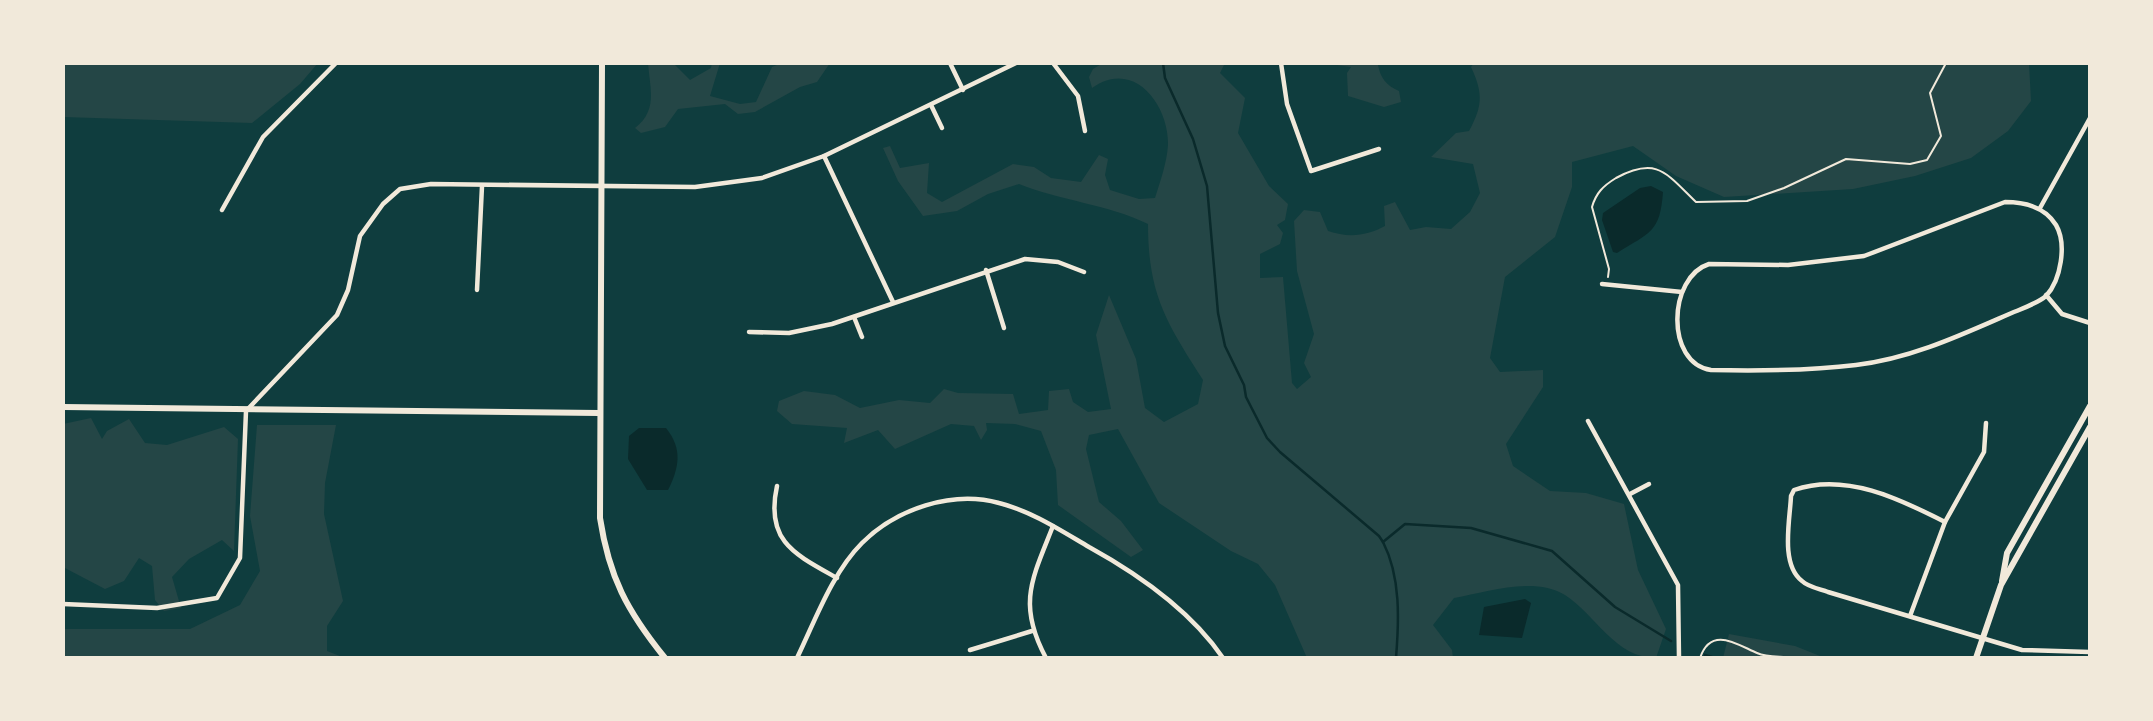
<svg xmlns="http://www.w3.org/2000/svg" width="2153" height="721" viewBox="0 0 2153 721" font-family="Barlow,sans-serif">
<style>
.green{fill:#244646}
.water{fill:#0a2a2b}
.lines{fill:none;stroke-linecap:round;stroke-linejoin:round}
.stream{stroke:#0a2a2b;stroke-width:2.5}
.path{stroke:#f1e9da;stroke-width:2}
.minor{stroke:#f1e9da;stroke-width:4.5}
.tertiary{stroke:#f1e9da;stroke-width:6}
</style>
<rect width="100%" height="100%" fill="#0f3d3e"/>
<g class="green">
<path d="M63,63H318L300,84L252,123L63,117Z"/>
<path d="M648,63H673L690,80L711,68L712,63H720L710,96L740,104L756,102L772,67L782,63H830L817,82L800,87L755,112L738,114L725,104L678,109L665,127L641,133L635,128C658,110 650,89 648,63Z"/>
<path d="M1103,63H1225L1220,73L1245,98L1238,133L1269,186L1288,204L1285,220L1277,225L1283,233L1280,244L1260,254V278L1283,277L1292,383L1297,389L1311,377L1304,363L1314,334L1297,271L1294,221L1304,210L1320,212L1328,231C1348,238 1367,236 1385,226L1384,206L1395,202L1410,230L1426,227L1451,229L1470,212L1480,193L1473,164L1431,157L1456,133L1469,131C1483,105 1483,93 1471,67L1474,63H2029L2031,101L2008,131L1971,158L1915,176L1853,189L1724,197L1676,176L1633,146L1572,162V187L1555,237L1505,277L1490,358L1500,372L1543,370V387L1506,444L1513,466L1550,491L1586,493L1624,504L1638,570L1666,629L1656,658C1615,658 1596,615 1565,595C1534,576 1487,592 1454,598L1433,625L1452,650L1453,658H1307L1275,585L1258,564L1231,551L1159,503L1118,429L1089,435L1086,449L1099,502L1121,521L1143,550L1131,557L1058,505L1056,470L1041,431L1015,424L986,423L987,430L981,440L974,426L951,424L895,449L878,430L844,443L847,428L792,424L777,411L779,401L804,391L835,395L860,408L899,400L930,403L944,389L958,393L1013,394L1019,414L1048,410L1049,391L1069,389L1073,402L1088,412L1111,409L1096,335L1109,295L1136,359L1145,408L1164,422L1198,404L1203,380C1166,322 1148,294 1148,224C1107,204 1061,201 1019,184L988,194L957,211L923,216L898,181L883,148L890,146L900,168L929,163L927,193L942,202L1013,164L1034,167L1051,178L1081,182L1099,155L1108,159L1105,175L1110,190L1139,199L1155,198C1160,182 1167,162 1168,145C1169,105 1134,58 1092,88L1089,77L1093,69Z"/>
<path d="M1372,63L1378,65C1381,79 1386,85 1399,91L1401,102L1384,107L1348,96L1347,73L1351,67L1330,64Z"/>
<path d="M91,418L102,439L107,431L129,419L145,443L167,445L224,427L238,439L234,551L222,540L189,559L172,577L181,608L164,611L155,600L152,566L139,558L124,581L105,589L63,567V424Z"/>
<path d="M257,425H336L325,483L324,514L343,601L327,626V651L345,658H63V629H190L240,605L260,571L250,516Z"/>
<path d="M1729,634L1795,646L1825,658H1723Z"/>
</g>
<g class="water">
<path d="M1651,186L1663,192C1660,233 1650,232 1617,253L1613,252L1602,220L1603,213L1640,188Z"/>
<path d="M639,428H666C683,449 679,468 668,490H647L628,459L629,436Z"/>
<path d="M1525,599L1531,603L1522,638L1479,635L1484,607Z"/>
</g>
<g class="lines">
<g class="stream">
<path d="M1163,63L1165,78L1193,139L1207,186L1218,313L1225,346L1244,385L1246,397L1267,438L1280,452L1379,536L1383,542C1401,577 1399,621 1396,658"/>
<path d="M1383,542L1405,524L1471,528L1552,551L1615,607L1671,641"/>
<path d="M1705,655L1715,658"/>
</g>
<g class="path">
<path d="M1608,277L1609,269L1592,207C1596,193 1603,186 1616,178C1657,156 1666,173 1696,202L1747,201L1784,188L1846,159L1910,164L1927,160L1941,136L1930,93L1946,63"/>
<path d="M1700,658C1711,625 1738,645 1757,653C1768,658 1781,656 1792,658"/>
</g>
<g class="minor">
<path d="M950,63L963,90"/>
<path d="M1053,63L1078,96L1085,131"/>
<path d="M1281,63L1287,104L1311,171L1379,149"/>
<path d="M931,105L942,128"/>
<path d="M824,156L893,302"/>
<path d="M2005,202C2025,202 2045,207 2056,225C2067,244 2061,280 2046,296C2037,304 2018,310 2007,315C1959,336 1909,359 1856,365C1808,371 1759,371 1711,370C1665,363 1668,277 1709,264L1788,265L1864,256Z"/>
<path d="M2040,208L2090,118"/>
<path d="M222,210L263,137L336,63"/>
<path d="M986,270L1004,328"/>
<path d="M1602,284L1682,292"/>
<path d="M477,290L482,186"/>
<path d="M2046,295L2062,314L2090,323"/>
<path d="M854,317L862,337"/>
<path d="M749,332L789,333L832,324L1025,259L1058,262L1084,272"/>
<path d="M1588,421L1678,585L1679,658"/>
<path d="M777,486C765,541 794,554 837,578"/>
<path d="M1630,494L1649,484"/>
<path d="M1945,522C1900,499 1845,472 1794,490L1791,496C1790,520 1780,564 1802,581C1808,587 1820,589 1828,592L2022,650L2090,652"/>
<path d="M63,604L157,608L217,598L240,558L246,411L337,315L348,290L360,236L383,204L400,189L431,184L695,187L762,178L824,156L1016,63"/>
<path d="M1910,616L1945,522L1984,452L1986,423"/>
<path d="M970,650L1032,631"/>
<path d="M797,658C815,621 832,573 862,543C896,509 952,490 999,503C1031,511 1060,530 1089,547C1138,574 1191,611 1223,658"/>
<path d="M1046,658C1017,604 1032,579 1053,526"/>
</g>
<g class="tertiary">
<path d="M602,63L600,518C609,577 627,611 665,658"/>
<path d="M63,407L599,413"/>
<path d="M2002,581L2007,553L2090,406"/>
<path d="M1976,658L2001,585L2090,427"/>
</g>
</g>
<rect width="2153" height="721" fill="none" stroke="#f1e9da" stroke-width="130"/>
</svg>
